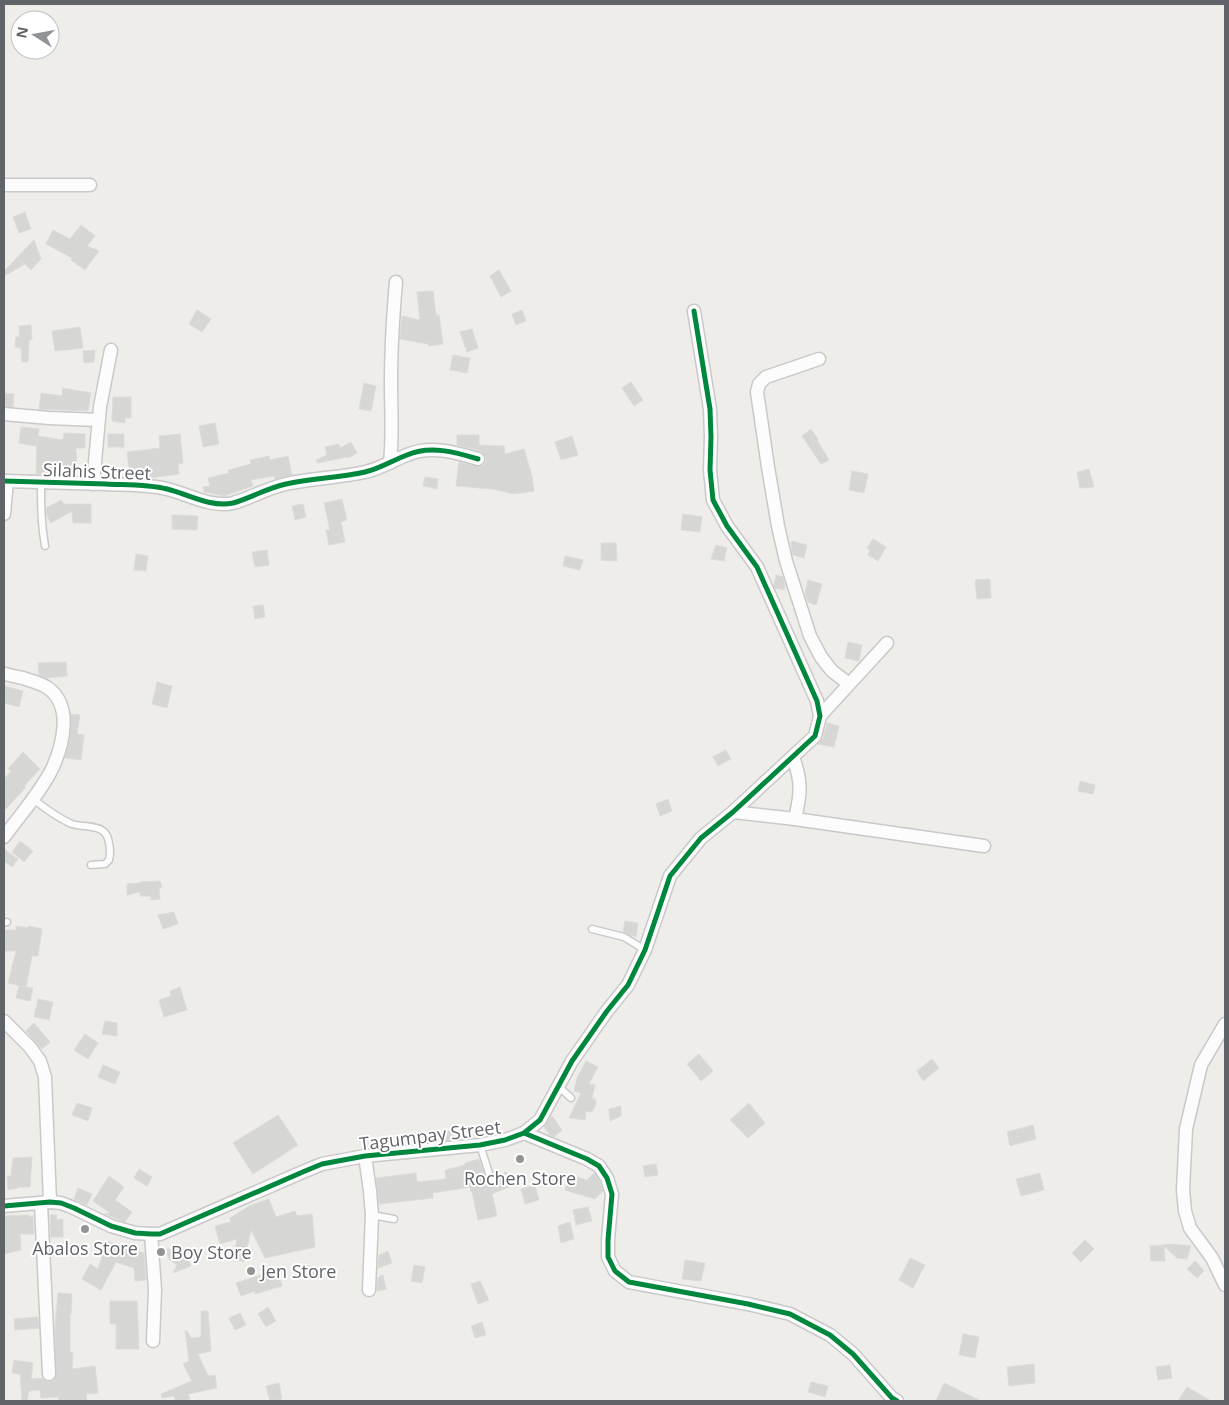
<svg xmlns="http://www.w3.org/2000/svg" width="1229" height="1405" viewBox="0 0 1229 1405" font-family="'Open Sans',sans-serif">
<style>
.building{fill:#d6d6d4;stroke:#dedcd9}
.lines{fill:none;stroke-linecap:round;stroke-linejoin:round}
.lane-casing{stroke:#c9c9c9;stroke-width:9}
.street-casing{stroke:#c9c9c9;stroke-width:15}
.lane{stroke:#fdfcfc;stroke-width:6}
.street{stroke:#fdfcfc;stroke-width:12}
.cycleway-casing{stroke:#fff;stroke-width:8}
.cycleway{stroke:#00873e;stroke-width:5}
.poi-dot{fill:#929395;stroke:#fff;stroke-width:2}
.labels{text-anchor:middle;dominant-baseline:central;stroke-width:4;stroke-linejoin:round;paint-order:stroke}
.street-label{font-size:18px;fill:#606367;stroke:#fff}
.poi-label{font-size:18px;fill:#606367;stroke:#fff}
</style>
<rect width="100%" height="100%" fill="#efedea"/>
<g class="building">
<path d="M25,212L31,229L19,233L13,217Z"/>
<path d="M81,225L95,236L87,246L99,251L85,270L71,260L72,258L46,244L53,230L70,239Z"/>
<path d="M34,240L41,259L31,270L25,264L4,276V271Z"/>
<path d="M499,270L511,291L501,297L490,276Z"/>
<path d="M433,291L436,315H439L443,344L429,346L428,344L400,339L402,316L420,320L417,292Z"/>
<path d="M197,310L211,319L202,332L189,324Z"/>
<path d="M522,310L526,321L516,325L512,314Z"/>
<path d="M31,325L32,339L29,340L28,362H22L21,348L15,347L16,337H20L19,326Z"/>
<path d="M80,327L83,348L55,351L52,331Z"/>
<path d="M472,329L478,348L467,352L460,332Z"/>
<path d="M95,350L94,362L84,363L83,351Z"/>
<path d="M453,355L470,358L467,373L450,370Z"/>
<path d="M631,382L643,400L634,406L622,388Z"/>
<path d="M364,383L376,386L371,411L359,409Z"/>
<path d="M63,388L91,393L88,411L39,409L41,393L62,396Z"/>
<path d="M4,393L14,394L13,407L4,406Z"/>
<path d="M113,397H131V418H125V423L112,421Z"/>
<path d="M215,423L219,444L203,447L199,426Z"/>
<path d="M21,427L39,429L38,436L63,440L64,433L85,434V448H76L77,470L50,471V474H36L37,438L36,446L19,443Z"/>
<path d="M811,429L818,439L817,440L829,460L821,464L802,436Z"/>
<rect x="108" y="434" width="16" height="13"/>
<path d="M180,434L183,463L178,464L179,474L150,478L141,477L140,468L129,470L127,452L160,448L159,436Z"/>
<path d="M457,435H479V445L504,446L505,454L524,449L532,476L534,491L514,494L492,489L456,486L459,462L479,467L484,465L486,461V457L481,451L457,445Z"/>
<path d="M572,436L578,455L561,460L555,442Z"/>
<path d="M351,442L357,453L348,458L347,457L318,463L316,460L327,455L325,447L339,444L340,448Z"/>
<path d="M269,456L270,460L288,456L292,475L275,479L274,476L251,480L253,486L224,496L204,492L203,487L210,486L208,478L229,473L228,470L251,464L250,460Z"/>
<path d="M1089,469L1094,487L1080,488L1077,472Z"/>
<path d="M852,471L868,474L864,493L849,490Z"/>
<path d="M425,477L438,479L437,489L423,486Z"/>
<path d="M342,499L347,520L341,522L345,542L329,545L326,530H330L324,503Z"/>
<path d="M61,500L64,504H91V523H73L72,511L51,523L47,516L46,508Z"/>
<path d="M303,504L306,517L295,520L292,506Z"/>
<path d="M683,514L702,517L700,532L681,530Z"/>
<path d="M172,515L198,516L197,530L172,529Z"/>
<path d="M873,539L886,547L878,561L868,555L870,550L867,548Z"/>
<path d="M792,541L807,545L804,558L793,555L791,544Z"/>
<path d="M601,543H616L617,561L601,560Z"/>
<path d="M716,545L727,548L724,561L711,559Z"/>
<path d="M267,550L269,565L255,567L252,552Z"/>
<path d="M136,554L148,556L146,571L134,570Z"/>
<path d="M565,556L583,560L580,570L563,566Z"/>
<path d="M776,575L783,577L785,586L784,590L775,588L774,585Z"/>
<path d="M990,579L991,598L977,599L975,580Z"/>
<path d="M808,580L822,584L816,605L808,602L805,593Z"/>
<path d="M263,605L265,617L255,619L253,606Z"/>
<path d="M848,642L862,645L859,661L845,658Z"/>
<path d="M66,662L67,676L46,678L39,675L38,663Z"/>
<path d="M157,682L172,686L167,708L152,704Z"/>
<path d="M4,686L23,691L19,707L4,703Z"/>
<path d="M71,714L80,715L77,734L84,735L81,760L65,758L70,738Z"/>
<path d="M827,723L839,726L834,747L818,744L823,738Z"/>
<path d="M726,750L731,759L718,766L713,757Z"/>
<path d="M23,752L40,769L24,786L26,787L4,811V779L11,771L8,769Z"/>
<path d="M1080,781L1095,785L1093,794L1078,791Z"/>
<path d="M668,799L672,811L660,816L656,804Z"/>
<path d="M20,841L33,851L24,862L12,852Z"/>
<path d="M4,849L18,859L12,867L4,861Z"/>
<path d="M160,881L162,887L159,888L160,899L151,900V896H140V892L127,895V884L140,883V882Z"/>
<path d="M174,912L178,924L163,929L158,915Z"/>
<path d="M625,921L638,923L636,937L623,932Z"/>
<path d="M16,926L28,928V926L42,929L38,956H32L26,987L8,983L16,951H4V930H16Z"/>
<path d="M19,986L33,988L30,1001L16,998Z"/>
<path d="M180,987L187,1010L164,1017L159,1000L171,996L170,991Z"/>
<path d="M38,999L53,1002L49,1020L34,1017Z"/>
<path d="M105,1021L117,1023V1036L102,1034Z"/>
<path d="M34,1023L50,1042L42,1049L26,1031Z"/>
<path d="M85,1034L98,1043L88,1059L74,1050Z"/>
<path d="M699,1054L713,1071L701,1081L687,1064Z"/>
<path d="M932,1059L939,1068L923,1081L917,1071Z"/>
<path d="M586,1061L598,1067L589,1084L595,1085L592,1098L596,1100V1104L592,1112L586,1111L585,1120L569,1118L581,1093L574,1091L577,1078Z"/>
<path d="M103,1065L120,1072L115,1084L98,1077Z"/>
<path d="M77,1103L92,1108L88,1121L72,1115Z"/>
<path d="M749,1103L765,1123L748,1138L730,1120Z"/>
<path d="M621,1106V1116L610,1121L609,1109Z"/>
<path d="M278,1115L298,1145L253,1174L233,1143Z"/>
<path d="M552,1116L562,1130L554,1137L550,1135L544,1127Z"/>
<path d="M1033,1125L1036,1139L1010,1146L1007,1132Z"/>
<path d="M454,1129L453,1139L441,1141V1133Z"/>
<path d="M32,1157L30,1187H18V1188L8,1190L7,1176H11L13,1158Z"/>
<path d="M479,1159L489,1187L491,1188L495,1187L497,1184L495,1177L506,1172L511,1186L492,1194L497,1216L478,1220L472,1192H471L470,1187L433,1193V1198L379,1204L376,1178L416,1173L417,1182L446,1179L445,1170L465,1165V1163Z"/>
<path d="M656,1164L658,1175L645,1177L643,1166Z"/>
<path d="M139,1169L152,1177L147,1186L134,1178Z"/>
<path d="M594,1173L600,1182L603,1191L595,1199L565,1190L569,1175L587,1180Z"/>
<path d="M1040,1173L1044,1190L1021,1196L1016,1179Z"/>
<path d="M109,1176L124,1187L115,1200L132,1212L125,1222L105,1214L110,1213L93,1201Z"/>
<path d="M535,1185L539,1200L525,1204L521,1189Z"/>
<path d="M78,1188L92,1194L87,1205L74,1199Z"/>
<path d="M269,1199L276,1217L295,1211L297,1216L312,1214L315,1247L265,1258L251,1230L244,1262L233,1259L237,1239L220,1244L215,1226L231,1222L230,1218L251,1205Z"/>
<path d="M588,1207L592,1221L576,1225L573,1210Z"/>
<path d="M29,1215V1217L33,1216L34,1234H20L21,1250L4,1254V1216Z"/>
<path d="M50,1215H57L56,1220L63,1219V1237H51Z"/>
<path d="M570,1222L574,1239L561,1243L558,1226Z"/>
<path d="M1085,1240L1094,1249L1081,1262L1072,1253Z"/>
<path d="M107,1241L144,1253L146,1280L135,1281L134,1268L116,1262L101,1290L82,1279L90,1264L98,1269Z"/>
<path d="M1173,1244L1191,1246L1187,1259L1177,1258L1164,1246L1165,1261H1151L1150,1246Z"/>
<path d="M165,1249H184L191,1266L173,1273L177,1265L169,1259Z"/>
<path d="M388,1251L392,1263L378,1268L379,1255Z"/>
<path d="M910,1258L925,1265L913,1288L899,1280Z"/>
<path d="M685,1260L705,1263L701,1281L682,1279Z"/>
<path d="M1195,1261L1204,1271L1197,1278L1187,1269Z"/>
<path d="M299,1265L315,1267L314,1278L304,1276Z"/>
<path d="M414,1265L425,1267L422,1283L411,1281Z"/>
<path d="M278,1269L282,1286L255,1294V1291L241,1296L236,1283Z"/>
<path d="M383,1275L386,1289L377,1291L378,1277Z"/>
<path d="M480,1281L489,1300L478,1304L471,1284Z"/>
<path d="M58,1293L72,1294L71,1314H70V1352H73L72,1369L95,1366L98,1393L86,1394L87,1401H59L58,1397L41,1398L40,1390L29,1391L27,1401H22L20,1374L12,1373L14,1360L33,1363L31,1379L42,1378L46,1381L50,1382L54,1381L56,1377L55,1327Z"/>
<path d="M110,1301H137L139,1349H116V1324H110Z"/>
<path d="M268,1307L276,1321L266,1327L258,1314Z"/>
<path d="M201,1311H208L211,1351L198,1354L208,1376L215,1375L217,1388L188,1394L190,1399L183,1401H176L174,1396L162,1398L161,1394L192,1381L183,1364L189,1361L185,1331H187L191,1338L201,1337Z"/>
<path d="M240,1313L246,1325L235,1330L229,1318Z"/>
<path d="M38,1317L39,1328L15,1330L14,1319Z"/>
<path d="M482,1322L486,1335L475,1338L471,1326Z"/>
<path d="M963,1334L979,1337L975,1358L959,1355Z"/>
<path d="M1034,1364L1035,1383L1009,1386L1007,1367Z"/>
<path d="M1170,1365L1172,1378L1158,1380L1156,1367Z"/>
<path d="M811,1382L828,1386L825,1397L808,1392Z"/>
<path d="M279,1383L282,1399L270,1401L266,1386Z"/>
<path d="M944,1383L981,1401H936Z"/>
<path d="M1187,1387L1211,1401H1178Z"/>
</g>
<g class="lines">
<g class="lane-casing">
<g id="lane">
<path d="M41,482C41,504 41,524 45,546"/>
<path d="M33,799C45,808 57,818 72,824C81,827 96,825 103,831C110,836 111,853 109,860L105,864L91,865"/>
<path d="M4,923L7,922"/>
<path d="M592,929L624,937L645,950"/>
<path d="M558,1086L571,1098"/>
<path d="M480,1145L492,1183"/>
<path d="M372,1215L394,1219"/>
</g>
</g>
<g class="street-casing">
<g id="street">
<path d="M4,185H90"/>
<path d="M819,359L766,377L759,384L757,392L768,467L778,526L786,561L810,636L821,657L832,671L849,684"/>
<path d="M4,414L49,418L98,420"/>
<path d="M390,463C393,435 391,410 391,382C391,349 393,316 396,282"/>
<path d="M4,481C38,482 72,483 106,484C126,485 147,484 167,489C188,494 211,508 233,503C251,498 267,488 286,484C312,478 339,478 365,472C380,469 393,460 407,455C430,445 455,452 478,459"/>
<path d="M93,484L100,407L111,350"/>
<path d="M4,514L7,481"/>
<path d="M4,674C10,675 16,677 23,678C31,681 41,683 48,688C73,706 63,744 53,767C41,792 20,815 4,837"/>
<path d="M820,716L887,643"/>
<path d="M793,757C802,782 801,793 795,819"/>
<path d="M733,812L795,819L984,846"/>
<path d="M4,1021L30,1047L40,1061L45,1077L50,1202"/>
<path d="M1225,1024L1201,1065L1186,1129L1183,1190L1185,1211L1190,1228L1212,1258L1225,1285"/>
<path d="M524,1133L587,1159L599,1166L607,1178L612,1194L608,1240V1257L615,1271L629,1282L748,1304L790,1314L830,1335L853,1354L892,1398L897,1401"/>
<path d="M365,1156L370,1191L372,1215L369,1290"/>
<path d="M41,1204L49,1374"/>
<path d="M4,1206L50,1202L61,1203L74,1208L111,1226L135,1233L151,1234H160L305,1171L322,1164L365,1156L480,1145L505,1140L524,1133L540,1120L572,1061L607,1011L628,985L645,950L670,876L701,838L733,812L815,736L820,716L817,701L757,567L727,526L713,500L710,470L711,437L710,409L694,311"/>
<path d="M151,1234L155,1290L153,1341"/>
</g>
</g>
<use href="#lane" class="lane"/>
<use href="#street" class="street"/>
<g class="cycleway-casing">
<g id="cycleway">
<path d="M4,481C38,482 72,483 106,484C126,485 147,484 167,489C188,494 211,508 233,503C251,498 267,488 286,484C312,478 339,478 365,472C380,469 393,460 407,455C430,445 455,452 478,459"/>
<path d="M524,1133L587,1159L599,1166L607,1178L612,1194L608,1240V1257L615,1271L629,1282L748,1304L790,1314L830,1335L853,1354L892,1398L897,1401"/>
<path d="M4,1206L50,1202L61,1203L74,1208L111,1226L135,1233L151,1234H160L305,1171L322,1164L365,1156L480,1145L505,1140L524,1133L540,1120L572,1061L607,1011L628,985L645,950L670,876L701,838L733,812L815,736L820,716L817,701L757,567L727,526L713,500L710,470L711,437L710,409L694,311"/>
</g>
</g>
<use href="#cycleway" class="cycleway"/>
</g>
<g class="poi-dot">
<circle cx="520" cy="1159" r="5"/>
<circle cx="85" cy="1229" r="5"/>
<circle cx="161" cy="1252" r="5"/>
<circle cx="251" cy="1271" r="5"/>
</g>
<g class="labels">
<g class="street-label">
<text transform="translate(97 471) rotate(2)">Silahis Street</text>
<text transform="translate(430 1135) rotate(-7)">Tagumpay Street</text>
</g>
<g class="poi-label">
<text x="520" y="1178">Rochen Store</text>
<text x="85" y="1248">Abalos Store</text>
<text x="171" y="1252" text-anchor="start">Boy Store</text>
<text x="261" y="1271" text-anchor="start">Jen Store</text>
</g>
</g>
<rect width="1229" height="1405" fill="none" stroke="#606367" stroke-width="10"/>
<g transform="translate(35 35) rotate(281)"><circle r="24" fill="#ffffff" stroke="#bfc1c2"/>
<path d="M0-4L9 19L0 12L-9 19Z" fill="#929395"/>
<text y="-8" font-size="14" font-weight="bold" text-anchor="middle" fill="#606367">N</text>
</g>
</svg>
